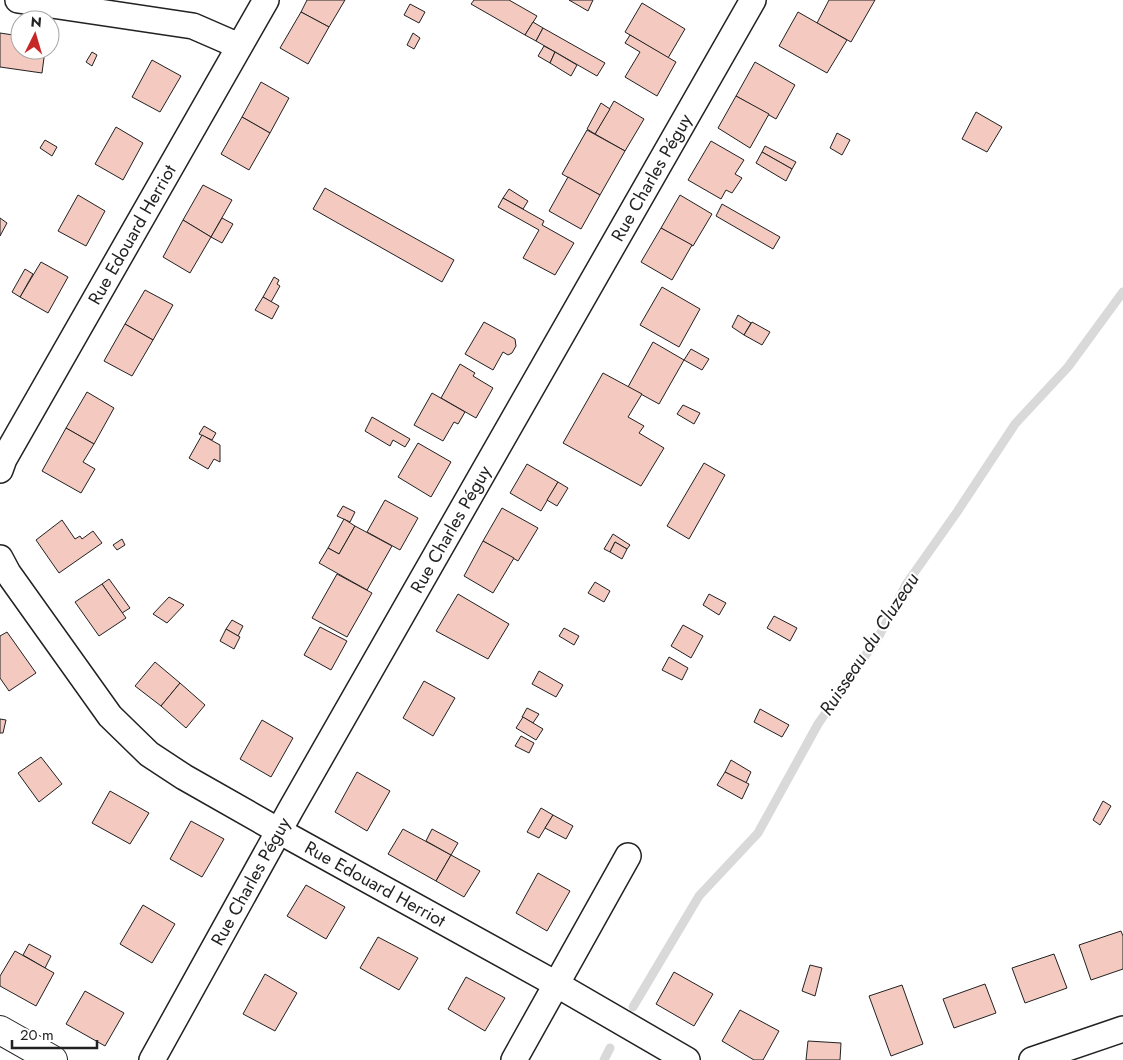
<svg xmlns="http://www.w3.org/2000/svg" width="1123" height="1060" viewBox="0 0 1123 1060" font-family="Jost,sans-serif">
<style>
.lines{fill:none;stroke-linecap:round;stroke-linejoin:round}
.stream{stroke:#d9d9d9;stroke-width:9}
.building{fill:#f3c9c0;stroke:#222}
.minor-casing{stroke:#222;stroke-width:28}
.secondary-casing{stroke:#222;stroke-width:30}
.minor{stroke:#fff;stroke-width:25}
.secondary{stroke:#fff;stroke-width:28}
.labels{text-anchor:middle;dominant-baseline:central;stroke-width:4;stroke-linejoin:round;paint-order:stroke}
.street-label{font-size:18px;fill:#222;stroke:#fff}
.water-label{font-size:19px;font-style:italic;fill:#222;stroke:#fff}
</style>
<rect width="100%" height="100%" fill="#fff"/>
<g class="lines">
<g class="stream">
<path d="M633,1007L699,896L758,833L818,724L879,636L907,583L957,512L1015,424L1068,367L1123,292"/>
<path d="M604,1060L610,1048"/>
</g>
</g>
<g class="building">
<path d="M307,0H345L329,27L301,12Z"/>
<path d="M474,0H509L537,16L525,35L471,4Z"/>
<path d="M569,0H593L588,11Z"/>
<path d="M829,0H875L851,42L817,23Z"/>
<path d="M642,3L685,29L668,58L625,32Z"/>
<path d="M410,4L425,12L419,23L404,15Z"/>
<path d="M301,12L329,27L308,64L280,48Z"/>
<path d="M798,12L847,40L827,73L779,46Z"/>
<path d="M533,22L543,28L536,41L525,35Z"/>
<path d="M543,28L605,63L597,76L536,41Z"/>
<path d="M0,33L20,36V50H45L42,73L0,67Z"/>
<path d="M413,33L420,38L414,49L407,45Z"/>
<path d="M630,35L676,62L657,96L625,77L640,52L625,43Z"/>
<path d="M544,46L555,52L550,63L538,56Z"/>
<path d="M92,52L97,55L92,66L86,62Z"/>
<path d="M555,52L577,65L571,76L550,63Z"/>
<path d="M152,60L181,76L160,112L132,97Z"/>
<path d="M755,62L795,85L776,119L736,96Z"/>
<path d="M261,82L289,98L270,133L242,117Z"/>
<path d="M736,96L769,114L750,148L718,128Z"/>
<path d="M614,101L644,119L625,151L595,134Z"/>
<path d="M601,103L610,109L595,134L587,129Z"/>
<path d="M976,112L1002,127L987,152L962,139Z"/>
<path d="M242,117L270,133L249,170L221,154Z"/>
<path d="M116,127L143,143L123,180L95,164Z"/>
<path d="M587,130L625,151L600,195L562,174Z"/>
<path d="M837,133L850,140L842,155L830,148Z"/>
<path d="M45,140L57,147L52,156L40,148Z"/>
<path d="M711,141L744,160L735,174L742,178L732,193L726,190L721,199L688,180Z"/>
<path d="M765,146L796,162L792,169L762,152Z"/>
<path d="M762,152L792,169L786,181L756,163Z"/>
<path d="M568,177L600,195L581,229L549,211Z"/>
<path d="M203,185L232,200L211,237L183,220Z"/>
<path d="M325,188L454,260L442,282L313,209Z"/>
<path d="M509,189L528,201L523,209L503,198Z"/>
<path d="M78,195L105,211L86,246L58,231Z"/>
<path d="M680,195L712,214L693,246L661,228Z"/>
<path d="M503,198L544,221L542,225L574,243L555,275L523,258L539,230L498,207Z"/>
<path d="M722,204L780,237L773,249L716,216Z"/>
<path d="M0,218L7,223L0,236Z"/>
<path d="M222,218L233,224L222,243L211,237Z"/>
<path d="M183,220L211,237L190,273L163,257Z"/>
<path d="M661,228L692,245L672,280L641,262Z"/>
<path d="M41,262L68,277L48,313L20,297Z"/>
<path d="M25,269L33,274L20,297L12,292Z"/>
<path d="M274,277L279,280L277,284L280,286L271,302L263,297Z"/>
<path d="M662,287L700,309L679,347L640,325Z"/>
<path d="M145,290L173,305L153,340L125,324Z"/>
<path d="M263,297L279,306L272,319L255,310Z"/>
<path d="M738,315L751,323L744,335L732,327Z"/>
<path d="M484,322L515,339L516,346L512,353L508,355L503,352L493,370L465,354Z"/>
<path d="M752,322L770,332L762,345L744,335Z"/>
<path d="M125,324L153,340L132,376L104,361Z"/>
<path d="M653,342L684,360L659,404L628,387Z"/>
<path d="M691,349L709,359L702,370L684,360Z"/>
<path d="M460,364L475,373L473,376L493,388L476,418L441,398Z"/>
<path d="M603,373L642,394L628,417L644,426L639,433L664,448L641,486L563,443Z"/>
<path d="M87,392L114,408L94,444L66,428Z"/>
<path d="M432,393L465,412L458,424L454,422L443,441L414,425Z"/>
<path d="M683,405L700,413L694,424L677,414Z"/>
<path d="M372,417L410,439L405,447L393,440L390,446L365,431Z"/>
<path d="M204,426L216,433L212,440L199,434Z"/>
<path d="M66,428L94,444L83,462L95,469L81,493L42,471Z"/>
<path d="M202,435L220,445V462L214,459L208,469L189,458Z"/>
<path d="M418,443L451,462L431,497L398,477Z"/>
<path d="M704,463L725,475L689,539L667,526Z"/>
<path d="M527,464L558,482L541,511L510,493Z"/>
<path d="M558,482L568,488L557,506L547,500Z"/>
<path d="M385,500L418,518L400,550L367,532Z"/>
<path d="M343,506L355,512L350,522L337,516Z"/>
<path d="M502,508L538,528L518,561L483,541Z"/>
<path d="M344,519L355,526L339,554L328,548Z"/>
<path d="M62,520L75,539L80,536L82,539L93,531L102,543L59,573L36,540Z"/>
<path d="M355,526L392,546L367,590L319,563L328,548L339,554Z"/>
<path d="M613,534L630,545L627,549L615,542L610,552L604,549Z"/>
<path d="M122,539L125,545L117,550L113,545Z"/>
<path d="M483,541L514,558L493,593L464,576Z"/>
<path d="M615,542L627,549L622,559L610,552Z"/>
<path d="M337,574L372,593L347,637L312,618Z"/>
<path d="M109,579L130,608L122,613L102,584Z"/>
<path d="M595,582L610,591L604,602L588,593Z"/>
<path d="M102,584L126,618L99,636L75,602Z"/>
<path d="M458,594L509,624L488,659L436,631Z"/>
<path d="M709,594L726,603L719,615L703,605Z"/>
<path d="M169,597L184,605L167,623L153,614Z"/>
<path d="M774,616L797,628L790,641L767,628Z"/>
<path d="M232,620L243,626L238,636L226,629Z"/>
<path d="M683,625L703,636L691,658L671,646Z"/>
<path d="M320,627L347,641L331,670L304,655Z"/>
<path d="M564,628L579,636L574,645L559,636Z"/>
<path d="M226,629L240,637L234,649L220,641Z"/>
<path d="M7,632L36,673L9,691L0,678V636Z"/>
<path d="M669,657L688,668L682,680L662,670Z"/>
<path d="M155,662L180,683L161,706L135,686Z"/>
<path d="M539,671L563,685L556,697L532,684Z"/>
<path d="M424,681L455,698L433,736L403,718Z"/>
<path d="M180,683L205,705L186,728L161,706Z"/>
<path d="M527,708L539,714L533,723L522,717Z"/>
<path d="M760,709L789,725L782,737L754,722Z"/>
<path d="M523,717L543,729L536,740L516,728Z"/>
<path d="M0,719L6,720L3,733H0Z"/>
<path d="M262,720L293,738L271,777L240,759Z"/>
<path d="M521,736L534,743L529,753L515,746Z"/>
<path d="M41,757L62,784L39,802L18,773Z"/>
<path d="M731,760L751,772L746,783L725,772Z"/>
<path d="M357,772L390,791L367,831L335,812Z"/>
<path d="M725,772L749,784L742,799L717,785Z"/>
<path d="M110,791L149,813L130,844L92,823Z"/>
<path d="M1103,801L1111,806L1100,825L1093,820Z"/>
<path d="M541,808L553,815L539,838L527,832Z"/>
<path d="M553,815L573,826L566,839L545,828Z"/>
<path d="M191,821L224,839L202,877L170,859Z"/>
<path d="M403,829L451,855L436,881L388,854Z"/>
<path d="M432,829L458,843L451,855L426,841Z"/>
<path d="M451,855L480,871L464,897L436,881Z"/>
<path d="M538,873L570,891L547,931L516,913Z"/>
<path d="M306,885L345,907L326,939L287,916Z"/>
<path d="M143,905L175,924L152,963L120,944Z"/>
<path d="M1121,931L1123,936V969L1091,980L1079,945Z"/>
<path d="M378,937L418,958L399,990L360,968Z"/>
<path d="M29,944L51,956L45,968L23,955Z"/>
<path d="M15,951L54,973L36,1006L0,986V976Z"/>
<path d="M1054,954L1067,988L1025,1003L1012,968Z"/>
<path d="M810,965L822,968L815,996L802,991Z"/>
<path d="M674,972L713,994L694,1026L656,1004Z"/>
<path d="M265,974L297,993L275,1031L243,1014Z"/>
<path d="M466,977L505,998L485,1031L448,1009Z"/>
<path d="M985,984L996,1013L954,1028L943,999Z"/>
<path d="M902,985L923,1044L891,1056L869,996Z"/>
<path d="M85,991L124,1013L105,1046L66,1024Z"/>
<path d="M740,1010L779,1031L763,1060H754L722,1041Z"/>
<path d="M808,1041L841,1043L840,1060H806Z"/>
</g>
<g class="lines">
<g class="minor-casing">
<g id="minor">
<path d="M18,0L193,26L239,46"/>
<path id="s1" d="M0,470L4,459L266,0"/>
<path id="s2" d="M0,558L8,573L110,716L149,754L184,777L279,831L556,984L687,1060"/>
<path id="s3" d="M152,1060L291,809L753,0"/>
<path d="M514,1060L628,856"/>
<path d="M1032,1060L1123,1029"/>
</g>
</g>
<g class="secondary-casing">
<path id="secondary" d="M0,1030L53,1060"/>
</g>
<use href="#minor" class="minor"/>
<use href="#secondary" class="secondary"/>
</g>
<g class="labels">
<g class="street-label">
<text stroke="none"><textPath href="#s3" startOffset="1014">Rue Charles Péguy</textPath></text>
<text stroke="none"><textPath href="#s1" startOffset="270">Rue Edouard Herriot</textPath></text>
<text stroke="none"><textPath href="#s3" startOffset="609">Rue Charles Péguy</textPath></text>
<text stroke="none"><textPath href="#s3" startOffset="204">Rue Charles Péguy</textPath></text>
<text stroke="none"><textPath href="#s2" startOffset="508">Rue Edouard Herriot</textPath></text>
</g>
<g class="water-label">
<text transform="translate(869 644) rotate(-57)">Ruisseau du Cluzeau</text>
</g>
</g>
<g transform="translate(35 35) rotate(5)"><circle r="24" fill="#ffffff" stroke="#a7a7a7"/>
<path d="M0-4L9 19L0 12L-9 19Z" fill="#c62828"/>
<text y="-8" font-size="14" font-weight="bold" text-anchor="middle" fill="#222222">N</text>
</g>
<path d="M12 1040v8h85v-8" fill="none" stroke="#222222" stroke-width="2.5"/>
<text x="20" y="1040" font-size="15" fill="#222222" stroke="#ffffff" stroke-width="4" paint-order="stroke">20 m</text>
</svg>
